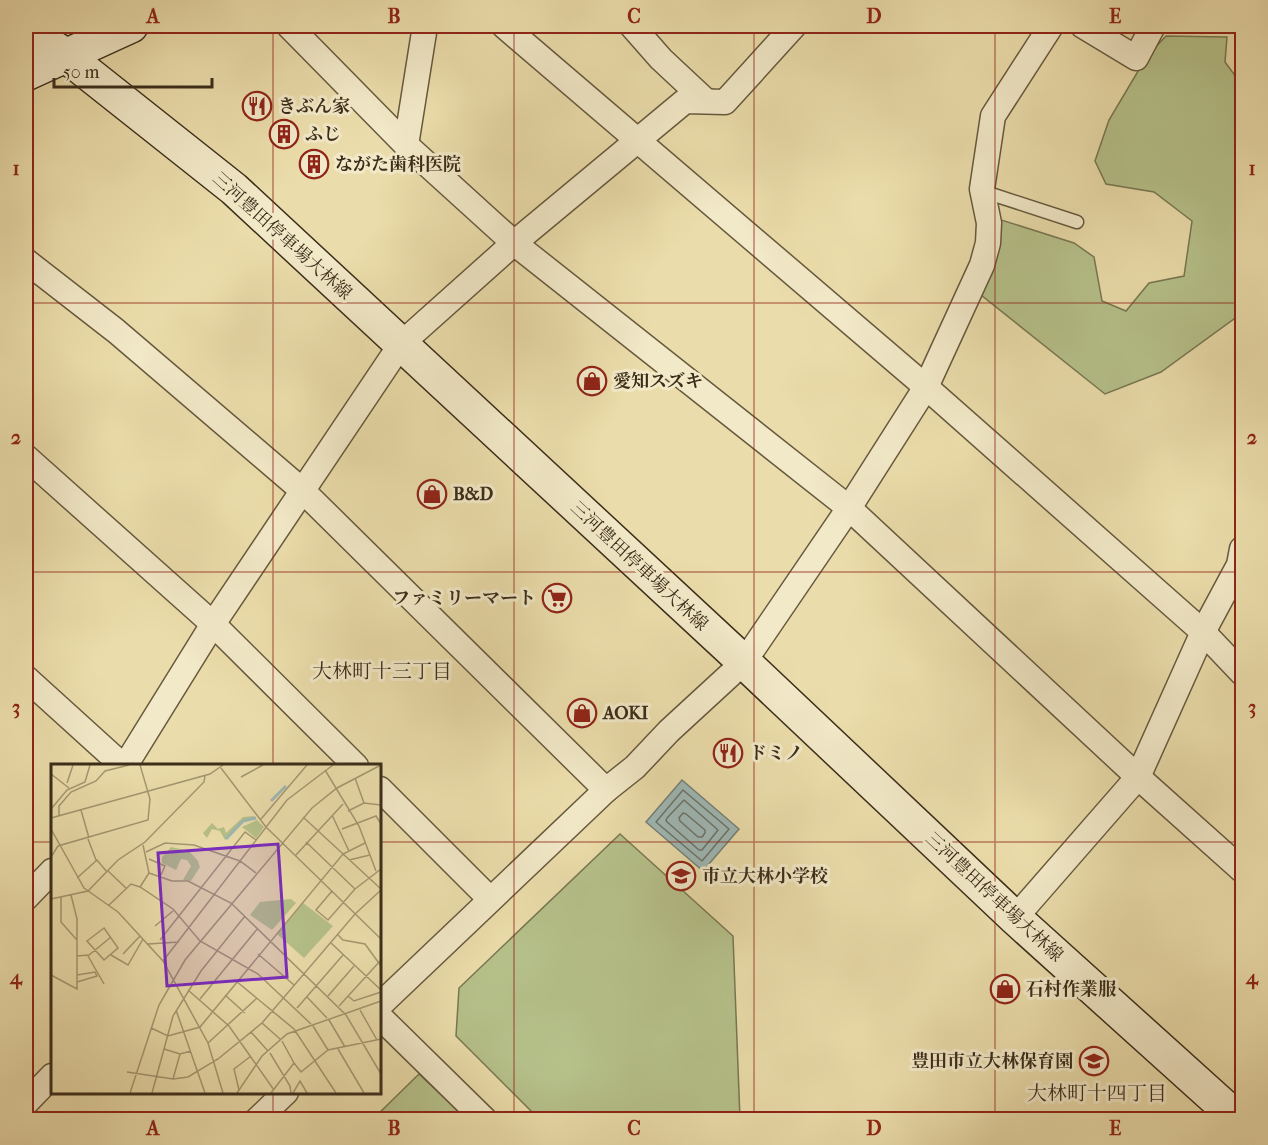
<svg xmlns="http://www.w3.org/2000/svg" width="1268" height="1145" viewBox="0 0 1268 1145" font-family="'IM FELL French Canon','Noto Serif JP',serif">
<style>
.green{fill:#b6c18a;stroke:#787752;stroke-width:1.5}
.water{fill:#9eb8b5;stroke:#768077;stroke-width:1.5}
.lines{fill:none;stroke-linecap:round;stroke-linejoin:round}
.shore{stroke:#6c7268;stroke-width:1.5}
.service-casing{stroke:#67593e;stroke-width:15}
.minor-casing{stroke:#67593e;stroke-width:27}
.secondary-casing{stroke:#3b2d1a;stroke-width:36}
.service{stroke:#f2e9c8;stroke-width:12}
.minor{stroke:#f2e9c8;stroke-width:24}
.secondary{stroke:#f2e9c8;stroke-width:33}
.grid{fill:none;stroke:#8f2418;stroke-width:1.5;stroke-opacity:0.55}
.labels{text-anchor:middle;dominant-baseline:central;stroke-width:6;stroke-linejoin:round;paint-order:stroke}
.poi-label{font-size:18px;font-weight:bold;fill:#3b2d1a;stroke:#f2e9c8;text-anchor:start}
.street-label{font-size:18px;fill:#3b2d1a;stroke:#f2e9c8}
.neighbourhood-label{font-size:20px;fill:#3b2d1a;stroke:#f2e9c8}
.inset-river{fill:none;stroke:#9eb8b5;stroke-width:3}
.inset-road{fill:none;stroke:#a59771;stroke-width:1.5}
.view{fill:#7b2cbf;fill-opacity:0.15;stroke:#7b2cbf;stroke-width:3}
.inset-edge{fill:none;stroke:#3b2d1a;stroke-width:3}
.neatline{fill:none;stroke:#8f2418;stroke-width:2}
.grid-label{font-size:20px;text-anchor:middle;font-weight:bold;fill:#8f2418}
</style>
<rect width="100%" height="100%" fill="#ebddab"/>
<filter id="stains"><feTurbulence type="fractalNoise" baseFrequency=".00333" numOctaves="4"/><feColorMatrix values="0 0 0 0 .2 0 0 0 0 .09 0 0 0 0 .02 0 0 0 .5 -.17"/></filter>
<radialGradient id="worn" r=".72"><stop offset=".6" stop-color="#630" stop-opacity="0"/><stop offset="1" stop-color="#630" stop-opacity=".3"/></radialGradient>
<g class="green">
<path d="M1166,36L1227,37L1225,62L1242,85V313L1161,372L1105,394L981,295C996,267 1002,250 995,218L1074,243L1094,257L1102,301L1126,311L1149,283L1184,276L1192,221L1154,192L1106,184L1095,161L1109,120L1147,56Z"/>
<path d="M620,834L733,936L740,1119H539L456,1036L459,988Z"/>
<path d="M419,1074L467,1119L372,1120Z"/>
</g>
<path class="water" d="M682,780L739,829L703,871L646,822Z"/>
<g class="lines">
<g class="shore">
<path d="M683,790L729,829L702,861L656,822Z"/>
<path d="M684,800L718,830L702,850H699L666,821L667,818Z"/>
<path d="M683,813L686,814L705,830V833L702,837H698L680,821L679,818Z"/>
</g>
<g class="service-casing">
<path id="service" d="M983,189L991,194L1077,222"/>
</g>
<g class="minor-casing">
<g id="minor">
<path d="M289,26L406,145L514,243L849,508L1138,777L1242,870"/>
<path d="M504,26L926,387L1203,632L1242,673"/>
<path d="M632,26L661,59L706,101"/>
<path d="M1083,26L1136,58L1153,26"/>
<path d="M406,145L425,26"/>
<path d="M26,261L116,331L303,491L606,790"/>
<path d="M26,457L213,624L356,766"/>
<path d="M26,678L123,766"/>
<path d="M125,766L213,624L401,344L514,243L685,101L725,102L794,26"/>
<path d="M380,789L490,899"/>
<path d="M26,898L52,871"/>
<path d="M1015,918L1138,777L1203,632L1239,565L1242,549"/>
<path d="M380,1005L606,790L635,767L669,731L744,662L849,508L926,387L982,265L988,243L989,223L982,189L993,116L1051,26"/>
<path d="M380,1017L485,1120"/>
<path d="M26,1103L52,1076"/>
<path d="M257,1120L286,1092"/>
</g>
</g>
<g class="secondary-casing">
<g id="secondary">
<path d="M26,29L65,55L234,189L744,662L1015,918L1239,1120"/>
<path d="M26,74L131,26"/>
</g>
</g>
<use href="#service" class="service"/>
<use href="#minor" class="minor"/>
<use href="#secondary" class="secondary"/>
</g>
<path class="grid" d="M273,26V766M514,26V1120M754,26V1120M995,26V1120M26,303H1242M26,572H1242M26,842H52M380,842H1242M273,1092V1120"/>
<defs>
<g id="restaurant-ring" transform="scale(1.5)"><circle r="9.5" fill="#f2e9c8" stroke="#8f2418" stroke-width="1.5"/><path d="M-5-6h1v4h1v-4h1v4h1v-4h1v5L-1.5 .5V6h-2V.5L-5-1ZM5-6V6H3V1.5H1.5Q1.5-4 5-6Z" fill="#8f2418"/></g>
<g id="building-ring" transform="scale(1.5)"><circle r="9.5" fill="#f2e9c8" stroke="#8f2418" stroke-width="1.5"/><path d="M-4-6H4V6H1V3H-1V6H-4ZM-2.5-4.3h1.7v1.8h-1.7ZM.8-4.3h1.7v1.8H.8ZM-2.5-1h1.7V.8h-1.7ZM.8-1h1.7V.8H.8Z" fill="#8f2418"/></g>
<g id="shop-ring" transform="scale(1.5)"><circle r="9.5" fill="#f2e9c8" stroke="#8f2418" stroke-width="1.5"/><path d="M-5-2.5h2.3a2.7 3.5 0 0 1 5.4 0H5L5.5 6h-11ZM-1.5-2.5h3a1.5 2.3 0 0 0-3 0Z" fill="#8f2418"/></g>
<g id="supermarket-ring" transform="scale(1.5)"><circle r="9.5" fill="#f2e9c8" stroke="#8f2418" stroke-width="1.5"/><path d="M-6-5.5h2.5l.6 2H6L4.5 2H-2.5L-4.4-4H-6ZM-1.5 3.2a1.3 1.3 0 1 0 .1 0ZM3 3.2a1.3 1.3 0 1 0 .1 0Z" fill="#8f2418"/></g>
<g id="school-ring" transform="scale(1.5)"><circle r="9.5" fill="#f2e9c8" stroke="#8f2418" stroke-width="1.5"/><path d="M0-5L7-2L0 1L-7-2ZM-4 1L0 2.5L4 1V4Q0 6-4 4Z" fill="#8f2418"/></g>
</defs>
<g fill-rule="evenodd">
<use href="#restaurant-ring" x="257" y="106"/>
<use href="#building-ring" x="284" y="134"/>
<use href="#building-ring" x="314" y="164"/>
<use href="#shop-ring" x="592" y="381"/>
<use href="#shop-ring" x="432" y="494"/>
<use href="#supermarket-ring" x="557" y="598"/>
<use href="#shop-ring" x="582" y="713"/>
<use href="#restaurant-ring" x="728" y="753"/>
<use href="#school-ring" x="681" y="876"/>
<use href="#shop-ring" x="1005" y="989"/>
<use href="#school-ring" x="1094" y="1061"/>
</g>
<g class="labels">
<g class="poi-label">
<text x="278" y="106">きぶん家</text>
<text x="305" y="134">ふじ</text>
<text x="335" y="164">ながた歯科医院</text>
<text x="613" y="381">愛知スズキ</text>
<text x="453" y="494">B&amp;D</text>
<text x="536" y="598" text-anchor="end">ファミリーマート</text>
<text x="603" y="713">AOKI</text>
<text x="749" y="753">ドミノ</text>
<text x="702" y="876">市立大林小学校</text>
<text x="1026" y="989">石村作業服</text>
<text x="1073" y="1061" text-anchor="end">豊田市立大林保育園</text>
</g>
<g class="street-label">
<text transform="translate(282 236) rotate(42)">三河豊田停車場大林線</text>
<text transform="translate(639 566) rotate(43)">三河豊田停車場大林線</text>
<text transform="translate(994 897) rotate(43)">三河豊田停車場大林線</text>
</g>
<g class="neighbourhood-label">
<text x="382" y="671">大林町十三丁目</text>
<text x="1097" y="1093">大林町十四丁目</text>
</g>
</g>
<g transform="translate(51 764)">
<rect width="330" height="330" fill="#ebddab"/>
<path d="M203,52L205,55L192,58L174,76L169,67L161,65L156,74L152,69L161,59L167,65L173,63L175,69L192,53ZM206,56L213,63L205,74L191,63ZM120,83L138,87L147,97L149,103L140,117L132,116L140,102L136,96L130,95L125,106L111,99V93ZM240,135L245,139L221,166L199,151L209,138ZM252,139L282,162L253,194L226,170Z" fill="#b6c18a"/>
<path class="inset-river" d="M220,37L235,22M175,75L192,57L205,54"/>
<path class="inset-road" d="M170,4L215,63L330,175M274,6L308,62L325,107M0,10L18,24M190,13L212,1M304,14L313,39M16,19L22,1M0,45L16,26L34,18L39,1M30,46L38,74M297,47L313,39L330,41M281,51L298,87M8,52V42L20,28L45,17L54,7L78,1M252,53L330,125M0,54L159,10L172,1M210,55L256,1M0,65L33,124L67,148L112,197L157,279L172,329M291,65L325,52L330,60M37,75L45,96M255,78L304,125M95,88L114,79L143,81L189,97L205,109M244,92L292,40M0,93L7,82L97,56L99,35L89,1M98,95L114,102L110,111M298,96L319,91M57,107L76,125M98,109L121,117H137L180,139L295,251L330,310M26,114L46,96L56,108M89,123L98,109L92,81M281,127L265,146L277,156L304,125L330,105M10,133V158L26,176M0,135L37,127L67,96L94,78L153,18L154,12M58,141L80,120L89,123L122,145L149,177L207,210L260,260M104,162L122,147M53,164L67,184L53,196L36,177ZM287,171L292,176L314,180L330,202M109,176L194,68L205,76M280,179L330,226M97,180L128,178M72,190L89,172M207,190L243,221M60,191L77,201L92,175M26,192L38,191L60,173M37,192L53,220M112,197L236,36L282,1M0,211L26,225V155L20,131M185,217L243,265L285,329M26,218L46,212L44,208L26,211M137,226L178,262L223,326M174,231L194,249M277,232L303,202M297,232L303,237L330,228M256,233L276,254M149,235L207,164M288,242L330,196M246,244L292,191M125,246L154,329M309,246L326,276M278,256L294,283M211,259L229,275M262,262L277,286M100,264L117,272L149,263L292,90L314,79M200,268L217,287M231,277L243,299M157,279L206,234M113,285L129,290L140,287M287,285L313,329M219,289L239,322L240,329M76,308L122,315L137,313L167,295L211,259L304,150L330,126M122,315L129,290M188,326L183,305L200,292M79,329L108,241L134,196L261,44L286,24L330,1M101,329L122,252L150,207L194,152M186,329L211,292L236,270L330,237M220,329L243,299L250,308L277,286L330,275M242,329L249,317L256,329"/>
<path class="view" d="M227,80L236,213L116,222L107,89Z"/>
<rect width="330" height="330" class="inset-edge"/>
</g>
<rect width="1268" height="1145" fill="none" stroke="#ebddab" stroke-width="66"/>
<path d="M54 78v9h158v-9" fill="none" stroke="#3b2d1a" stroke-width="3"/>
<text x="63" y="78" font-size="18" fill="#3b2d1a" stroke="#f2e9c8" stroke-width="4.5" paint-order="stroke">50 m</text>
<rect x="33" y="33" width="1202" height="1079" class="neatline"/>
<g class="grid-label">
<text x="153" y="23">A</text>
<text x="394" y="23">B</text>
<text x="634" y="23">C</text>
<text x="874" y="23">D</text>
<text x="1115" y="23">E</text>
<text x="16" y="175">1</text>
<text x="1252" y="175">1</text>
<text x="16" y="444">2</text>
<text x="1252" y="444">2</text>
<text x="16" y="714">3</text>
<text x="1252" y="714">3</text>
<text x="16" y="984">4</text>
<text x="1252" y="984">4</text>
<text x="153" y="1135">A</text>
<text x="394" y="1135">B</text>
<text x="634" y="1135">C</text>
<text x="874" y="1135">D</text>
<text x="1115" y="1135">E</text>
</g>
<rect width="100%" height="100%" filter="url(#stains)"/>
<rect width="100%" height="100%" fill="url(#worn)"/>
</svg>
